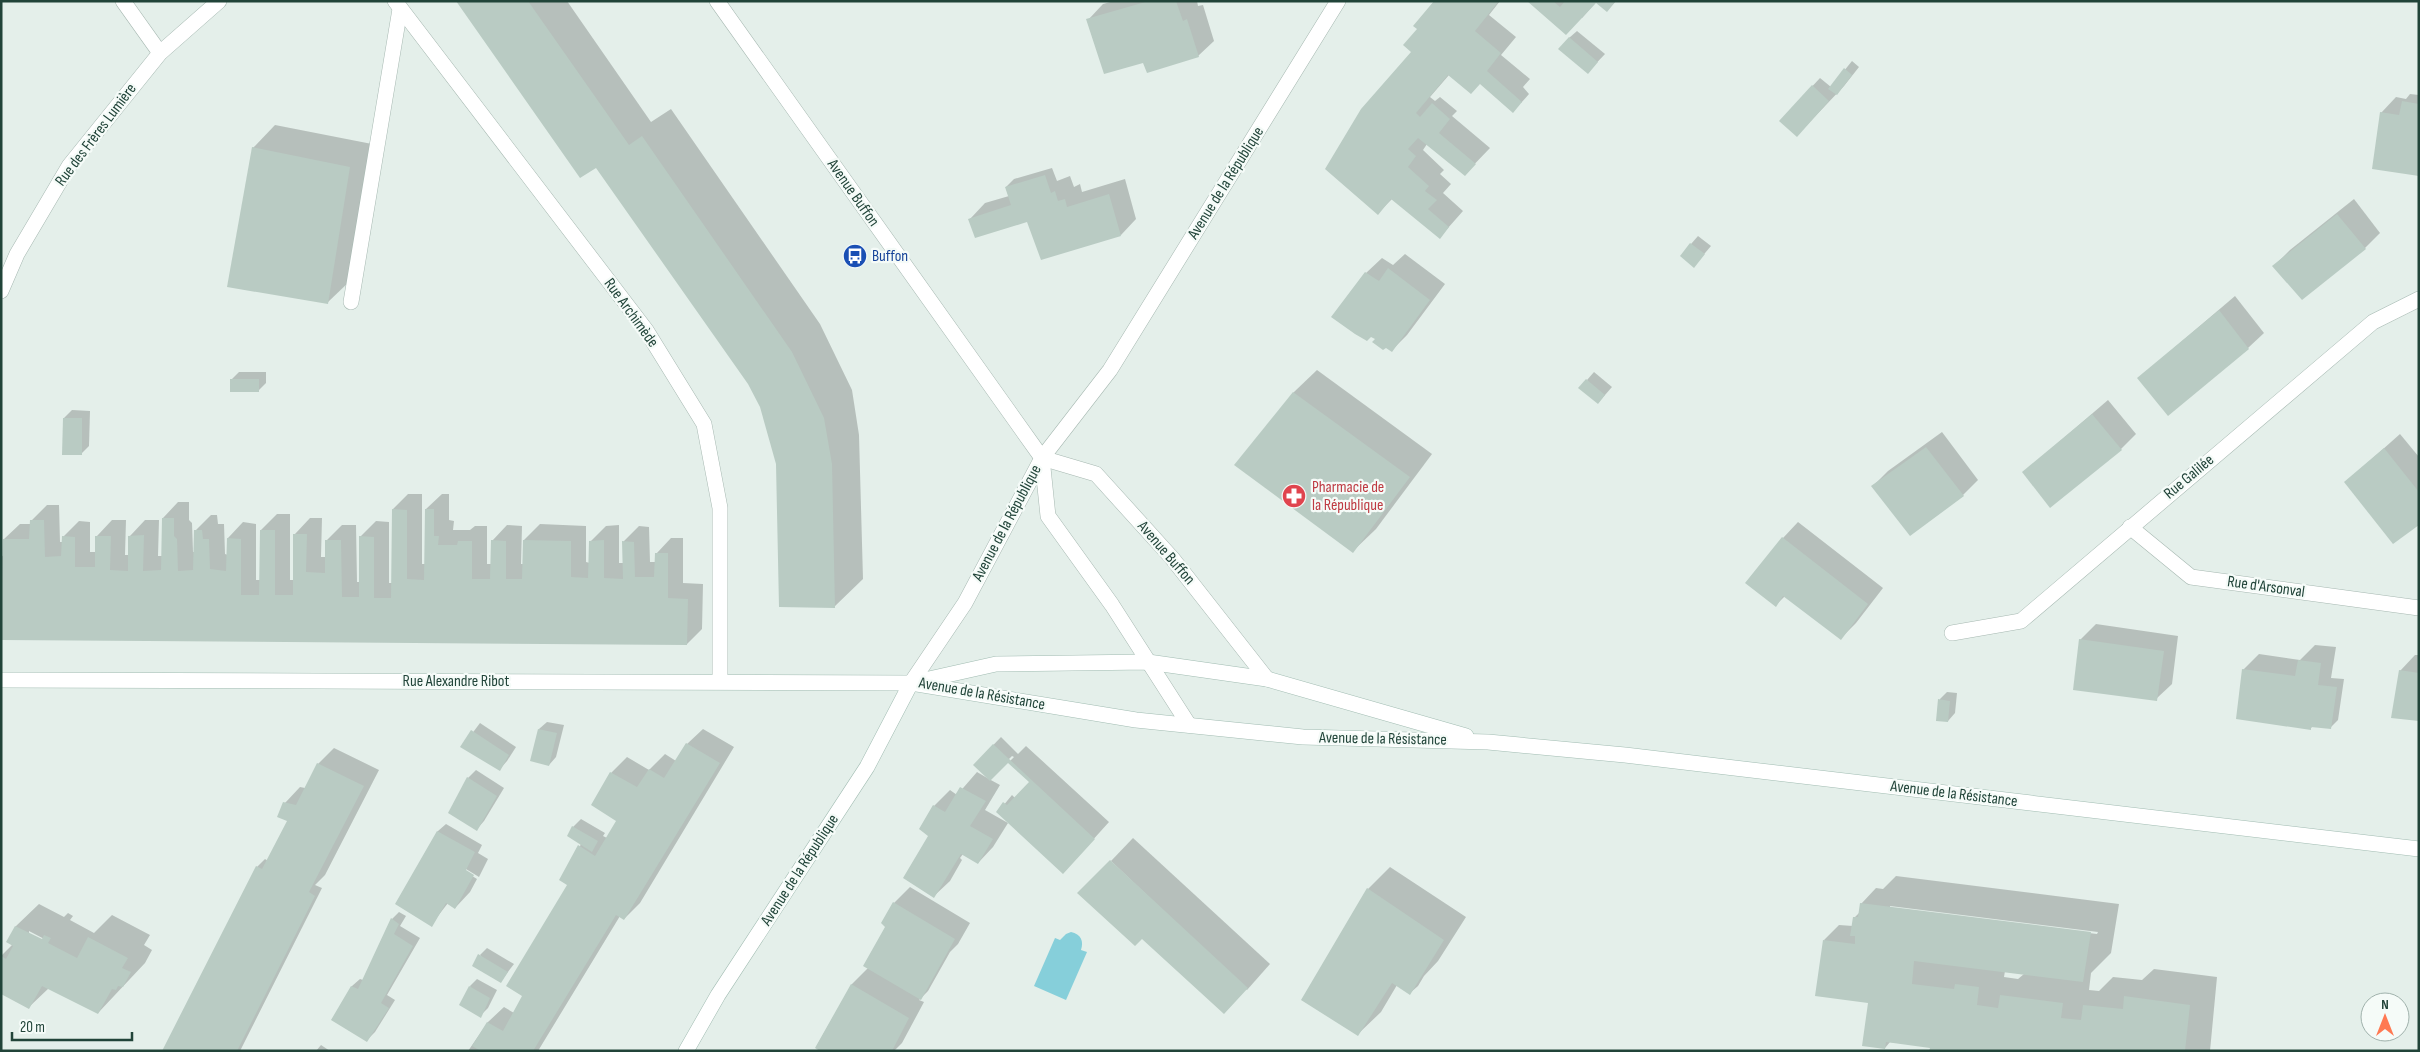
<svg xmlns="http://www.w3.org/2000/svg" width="2420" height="1052" viewBox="0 0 2420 1052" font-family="'Sofia Sans Condensed',sans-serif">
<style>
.water{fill:#86cfda}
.shadow{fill:#0003;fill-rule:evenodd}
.building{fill:#b9cbc3}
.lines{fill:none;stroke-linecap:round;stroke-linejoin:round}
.lane-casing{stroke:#a6b8b1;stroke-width:16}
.street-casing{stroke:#a6b8b1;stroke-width:16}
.secondary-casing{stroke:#a1bcb2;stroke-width:16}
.lane{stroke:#fff;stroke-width:15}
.street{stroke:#fff;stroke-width:15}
.secondary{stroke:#fff;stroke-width:15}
.labels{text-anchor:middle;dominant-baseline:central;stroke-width:4.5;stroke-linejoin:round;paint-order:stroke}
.street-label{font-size:16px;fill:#214439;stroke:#f5fbf8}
.transit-label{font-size:16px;fill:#164399;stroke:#f5fbf8;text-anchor:start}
.health-label{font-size:16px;fill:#be3a42;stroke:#f5fbf8;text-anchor:start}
</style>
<rect width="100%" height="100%" fill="#e4efea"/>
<path class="water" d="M1071,932C1081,934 1084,941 1081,950L1087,952L1066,1000L1034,986L1055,938L1060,940L1066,934Z"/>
<g class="shadow">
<path d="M458,1H567L651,122L671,109L820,324L852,390L859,435L863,579L834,607L777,463L761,406L749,383L597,168Z"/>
<path d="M1114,1H1197L1198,6L1203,5L1214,41L1198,56L1144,61L1088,20L1103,4Z"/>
<path d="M1435,1H1500L1489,15L1516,37L1501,55L1530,79L1523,87L1529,94L1521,103L1481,82L1449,75L1430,97L1435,101L1440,97L1457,111L1452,116L1490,148L1465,174L1427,144L1423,150L1444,170L1440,174L1451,184L1443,193L1463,211L1440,237L1393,198L1378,213L1418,29Z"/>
<path d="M1529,1H1616L1607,10L1596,2L1582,18Z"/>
<path d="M1577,31L1605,54L1588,72L1569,38Z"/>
<path d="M1852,61L1859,67L1844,86L1805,127L1780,121L1820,78L1831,87Z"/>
<path d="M2410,94L2419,95V175L2381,113L2396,97L2406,99Z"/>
<path d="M275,125L372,144L350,281L327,303L253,148Z"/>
<path d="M1052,168L1057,181L1070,176L1074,187L1080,184L1082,192L1125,179L1136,219L1121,235L1028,220L970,219L985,203L1009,196L1006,187L1014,179Z"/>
<path d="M2354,199L2380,233L2365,248L2274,266L2290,250Z"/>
<path d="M1698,236L1711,246L1694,266L1691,244Z"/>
<path d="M1405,254L1445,284L1407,335L1392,350L1377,339L1366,273L1382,258L1393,265Z"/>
<path d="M2235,296L2264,333L2248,348L2168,414L2139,378Z"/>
<path d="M1317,370L1432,454L1376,529L1353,551L1236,465L1294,392Z"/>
<path d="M239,372H266V383L258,391L231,380Z"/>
<path d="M1594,372L1612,387L1598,403L1587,380Z"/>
<path d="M2108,400L2136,434L2121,449L2024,472Z"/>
<path d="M72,410L90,411L89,446L81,454L64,418Z"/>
<path d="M1942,432L1978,480L1963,495L1873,486L1888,471Z"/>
<path d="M2400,434L2419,457V523L2346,482Z"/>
<path d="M408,494H422V564H426V509L442,494H449V520L454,521L453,530H470L475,526H487V564H492V541L507,525L522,526L521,564H524V540L540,524L586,526V562L590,563V542L606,526L619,525V563H624V541L639,526L649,527L650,562H656V554L671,538H683V583L703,584L702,629L687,644L1,639V557L4,555V539L20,524H31V521L47,505H59L60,542H63V537L79,521L90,522V552H96L97,536L112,520H126L125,555H129L130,536L145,520H159L158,556H163V518L178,502H189V520L192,523L193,552H195V531L211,515H217L218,524H224L225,554L228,555V538L243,522L256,524V580H260L261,530L277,514H290V580H294L295,534L310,518H322L321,557H326V541L342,525H356L357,582H360V537L376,521L389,522V583H392L393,509Z"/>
<path d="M1798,522L1883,588L1856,623L1841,638L1785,596L1776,605L1783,538Z"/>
<path d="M2096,624L2178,636L2172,684L2156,699L2080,640Z"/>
<path d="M2315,645L2336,647L2331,678L2344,679L2338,720L2330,728L2313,726L2310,729L2243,670L2259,654L2300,660Z"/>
<path d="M2415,655H2419V720L2400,671Z"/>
<path d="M1947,692L1957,693L1955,713L1948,721L1937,720L1940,699Z"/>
<path d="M547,722L564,725L556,757L549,765L539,729Z"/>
<path d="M480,723L516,747L507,761L500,769L462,747Z"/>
<path d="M703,729L734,747L640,903L624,919L620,916L538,1051H468L488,1022L504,1007L514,1013L524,995L569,885L581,843L569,835L573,827L581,819L605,833L603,836L607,838L618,821L593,805L611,773L627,757L649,770L665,754L676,761L687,744Z"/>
<path d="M1001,737L1018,754L1026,746L1109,822L1063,873L998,812L1012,795L1015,798L1030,782L1009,762L1014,757L1012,756L989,779L1000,785L985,810L1008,823L993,847L978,863L963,854L960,858L962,860L950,881L934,896L930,835L934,806L950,790L957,795L977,772L989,779L975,764Z"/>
<path d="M334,748L379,770L325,875L315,885L322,888L240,1051H164L257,867L265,859L268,861L289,821L285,803L300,787L305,788L318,764Z"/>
<path d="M476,770L504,788L484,821L477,829L468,778Z"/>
<path d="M446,824L482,845L478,853L488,859L479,877L466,869L464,871L477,879L470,892L455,908L448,903L431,925L429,848L438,831Z"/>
<path d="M1133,838L1270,964L1247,990L1111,861Z"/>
<path d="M1390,867L1466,917L1438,961L1424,976L1418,986L1410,993L1397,985L1381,1012L1358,1034L1368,889Z"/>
<path d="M1896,876L2119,904L2111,953L2091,973L2089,990L2099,991L2113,977L2142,980L2154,969L2217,977L2210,1051H1931V1047L1890,1042L1885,1048L1870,1002L1824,940L1839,925L1853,926L1854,918L1860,912L1861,904L1876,888L1883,889ZM1890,906L2098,932L2097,934L1890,908ZM2005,971L2024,974L2018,979L2004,977Z"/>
<path d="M910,887L970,923L958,944L950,952L928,991L919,1000L924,1002L902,1043L894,1051H822L816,1047L852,984L868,968L887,927L883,923L894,903Z"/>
<path d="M39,904L64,917L68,913L73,916L70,920L94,933L112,915L150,935L144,945L152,950L145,963L98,1013L49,988L29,1007L1,956L13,944L8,942L16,926ZM29,931L48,941L47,943L29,934Z"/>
<path d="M399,912L406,916L400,926L420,938L387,995L395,1000L375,1032L367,1040L333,1020L352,986L360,979L363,980L392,919Z"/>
<path d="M487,948L514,964L501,981L480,955Z"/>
<path d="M477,979L497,990L488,1008L480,1016L470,986Z"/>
<path d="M321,1045L330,1051H316Z"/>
</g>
<g class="building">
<path d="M456,1H528L629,145L642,136L792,352L824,418L832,464L835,608L779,607L776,464L760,407L748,384L596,168L580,178Z"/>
<path d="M1149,1H1176L1183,21L1187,19L1199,57L1147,73L1143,63L1104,74L1086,19Z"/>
<path d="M1434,1H1499L1475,31L1501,53L1487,71L1522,102L1513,113L1480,84L1471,94L1448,75L1416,113L1420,117L1432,103L1450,119L1439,133L1476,164L1465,176L1418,138L1408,149L1416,156L1408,167L1429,186L1425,191L1437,200L1428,209L1449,227L1440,239L1391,199L1378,215L1325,169L1361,109L1411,52L1403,45L1417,29L1413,26Z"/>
<path d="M1527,1H1553L1560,7L1565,1H1616L1607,12L1596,3L1566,35Z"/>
<path d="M1569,37L1598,62L1588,74L1558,49Z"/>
<path d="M1844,68L1852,75L1837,95L1828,89Z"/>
<path d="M1812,85L1829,101L1797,137L1779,121Z"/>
<path d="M2402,101L2419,104V176L2372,169L2380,112L2399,115Z"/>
<path d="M252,147L350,167L328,304L227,287Z"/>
<path d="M1045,175L1051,193L1055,191L1058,201L1065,199L1067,207L1109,194L1121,236L1041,260L1027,222L975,238L968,219L1011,205L1005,187Z"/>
<path d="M2337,214L2366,249L2302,300L2272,266Z"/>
<path d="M1690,243L1705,254L1694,268L1680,256Z"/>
<path d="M1388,268L1430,300L1392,352L1386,348L1383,350L1372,342L1375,339L1371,337L1367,341L1355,334L1331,317L1365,272L1379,281Z"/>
<path d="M2219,310L2249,349L2168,416L2137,378Z"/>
<rect x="230" y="379" width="29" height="13"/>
<path d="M1586,379L1605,395L1598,404L1578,388Z"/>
<path d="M1293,392L1410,477L1353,553L1234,465Z"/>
<path d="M2092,414L2122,450L2050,508L2022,472Z"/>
<path d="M63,418H82V455H62Z"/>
<path d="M1926,447L1964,496L1910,536L1871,486Z"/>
<path d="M2384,448L2419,492V525L2393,544L2344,482Z"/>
<path d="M392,509L407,510V579L424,580L425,509H434V536H439L438,545H457L458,541H472V579H490L491,540L506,541V579H522L523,540L571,541V577L588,578L589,541L604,540V578L623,579L622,541L634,542L635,577H654L655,553H668V598L688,599L687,645L1,640L3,539H29L30,520H44L45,557L61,556L62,536L75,537V567H95V536H111L110,570L128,571V536L144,535L143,571L161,570L162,518H174V536L177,539L178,571L193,570L194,530H202L203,539H209L210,569L226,571L227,538L241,539V595H259L260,530H275V595H293V534H307L306,572L325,573V540H341L342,597H359V536L374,537V598H391Z"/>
<path d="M1782,537L1868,604L1841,640L1783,596L1776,607L1745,583Z"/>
<path d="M2079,639L2164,651L2157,701L2073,690Z"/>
<path d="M2298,660L2321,663L2318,685L2337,687L2331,729L2311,727V730L2236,719L2242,669L2295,676Z"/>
<path d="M2399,670L2419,673V721L2391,718Z"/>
<path d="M1938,699L1950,701L1948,722L1936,721Z"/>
<path d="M538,729L557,733L549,766L530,761Z"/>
<path d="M471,730L509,755L500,771L460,747Z"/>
<path d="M686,743L720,763L624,920L616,915L533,1051H481L472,1046L487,1022L503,1031L522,996L506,986L567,885L559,880L578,845L595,856L616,821L591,805L610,772L637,787L649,769L664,778Z"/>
<path d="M993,744L1095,839L1063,874L996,812L1003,802L1007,805L1029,782L1008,763L990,781L973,765Z"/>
<path d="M317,763L364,786L309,892L315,896L237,1051H162L256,866L262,869L287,821L277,817L283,802L296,805Z"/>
<path d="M467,777L497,796L477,831L448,813Z"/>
<path d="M960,787L986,801L970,826L993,839L978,864L961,854L934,898L903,878L928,836L919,829L933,805L945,812Z"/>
<path d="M572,826L598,841L592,852L567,836Z"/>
<path d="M437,831L475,852L466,870L474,875L455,909L446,903L432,927L395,904Z"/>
<path d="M1110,860L1248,988L1224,1014L1142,939L1135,946L1077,893Z"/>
<path d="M1367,888L1444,940L1410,995L1392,983L1358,1036L1301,1000Z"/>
<path d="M893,902L955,939L921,1000L863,966L885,927L881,923Z"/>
<path d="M1860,903L2091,932L2083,982L1914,961L1912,984L1954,989L1955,984L1979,987L1977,1005L1998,1008L2000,995L2063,1003L2061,1018L2081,1020L2083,1005L2123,1009L2124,996L2190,1005L2185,1051H1929L1930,1048L1886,1042L1885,1049L1862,1046L1868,1003L1815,996L1823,940L1855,944V936H1850L1853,917H1858Z"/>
<path d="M391,918L399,924L394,934L413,946L381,1003L389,1008L367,1042L331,1020L351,986L358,989Z"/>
<path d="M15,926L42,939L44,935L51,938L48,943L77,958L88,937L128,958L122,968L131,972L123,987L118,986L116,990L112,989L98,1014L42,986L29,1009L1,994V956L6,959L13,946L6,942Z"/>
<path d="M478,954L508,972L501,983L472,966Z"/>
<path d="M851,984L909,1018L892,1051H820L815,1048Z"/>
<path d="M469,986L490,998L481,1018L459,1005Z"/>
</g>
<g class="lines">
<g class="lane-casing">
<path id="lane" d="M351,302L400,9"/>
</g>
<g class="street-casing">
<g id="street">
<path d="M123,1L160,53"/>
<path d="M395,1L646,330L704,424L720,508V681"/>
<path d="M717,1L1042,458L1048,516L1112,605L1189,725"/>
<path d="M1,291L17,254L69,166L160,53L219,1"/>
<path d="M1042,458L1096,474L1172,558L1267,679"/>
<path d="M2130,527L2191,577L2419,608"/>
<path d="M1952,633L2021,621L2373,322L2419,299"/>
<path d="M911,683L965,603L1042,458L1110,370L1338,1"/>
</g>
</g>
<g class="secondary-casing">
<g id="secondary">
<path d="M1,680L911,683L1136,720L1303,737L1488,742L1625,755L2419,849"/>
<path d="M920,681L996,664L1148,662L1267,679L1466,736"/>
<path d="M686,1051L718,995L867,767L911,683"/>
</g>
</g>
<use href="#lane" class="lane"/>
<use href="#street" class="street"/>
<use href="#secondary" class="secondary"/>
</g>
<defs>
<g id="bus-disc" transform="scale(1.25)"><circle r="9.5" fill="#1a4fb4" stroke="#f5fbf8"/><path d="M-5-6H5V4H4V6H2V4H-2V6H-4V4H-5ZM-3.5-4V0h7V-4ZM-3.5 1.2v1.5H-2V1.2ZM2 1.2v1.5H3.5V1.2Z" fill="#fff"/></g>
<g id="pharmacy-disc" transform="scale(1.25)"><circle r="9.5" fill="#e0444e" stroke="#f5fbf8"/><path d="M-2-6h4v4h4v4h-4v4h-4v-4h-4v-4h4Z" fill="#fff"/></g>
</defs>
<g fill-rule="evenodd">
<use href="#bus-disc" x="855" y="256"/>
<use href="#pharmacy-disc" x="1294" y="496"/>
</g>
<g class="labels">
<g class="street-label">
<text transform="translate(96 135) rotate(-53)">Rue des Frères Lumière</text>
<text transform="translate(1226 183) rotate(-58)">Avenue de la République</text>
<text transform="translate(853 193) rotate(55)">Avenue Buffon</text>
<text transform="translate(631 313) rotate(54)">Rue Archimède</text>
<text transform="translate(2189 477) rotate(-40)">Rue Galilée</text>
<text transform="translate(1007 523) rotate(-62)">Avenue de la République</text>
<text transform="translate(1166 553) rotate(49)">Avenue Buffon</text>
<text transform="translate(2266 587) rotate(8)">Rue d'Arsonval</text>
<text x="456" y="681">Rue Alexandre Ribot</text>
<text transform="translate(982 694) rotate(10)">Avenue de la Résistance</text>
<text transform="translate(1383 739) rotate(1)">Avenue de la Résistance</text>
<text transform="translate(1954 794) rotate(7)">Avenue de la Résistance</text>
<text transform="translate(800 870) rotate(-57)">Avenue de la République</text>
</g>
<g class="transit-label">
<text x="872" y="256">Buffon</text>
</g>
<g class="health-label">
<text x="1312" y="487">Pharmacie de<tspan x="1312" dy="18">la République</tspan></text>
</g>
</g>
<rect width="2420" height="1052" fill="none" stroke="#214439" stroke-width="5"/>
<g transform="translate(2385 1017)"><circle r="24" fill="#f5fbf8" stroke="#a0b2ac"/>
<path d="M0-4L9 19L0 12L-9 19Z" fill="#ff7952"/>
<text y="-8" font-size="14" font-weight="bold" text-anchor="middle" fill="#214439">N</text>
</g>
<path d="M12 1032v8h120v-8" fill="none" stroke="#214439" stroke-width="2.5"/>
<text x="20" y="1032" font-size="15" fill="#214439" stroke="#f5fbf8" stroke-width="4" paint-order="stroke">20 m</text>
</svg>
